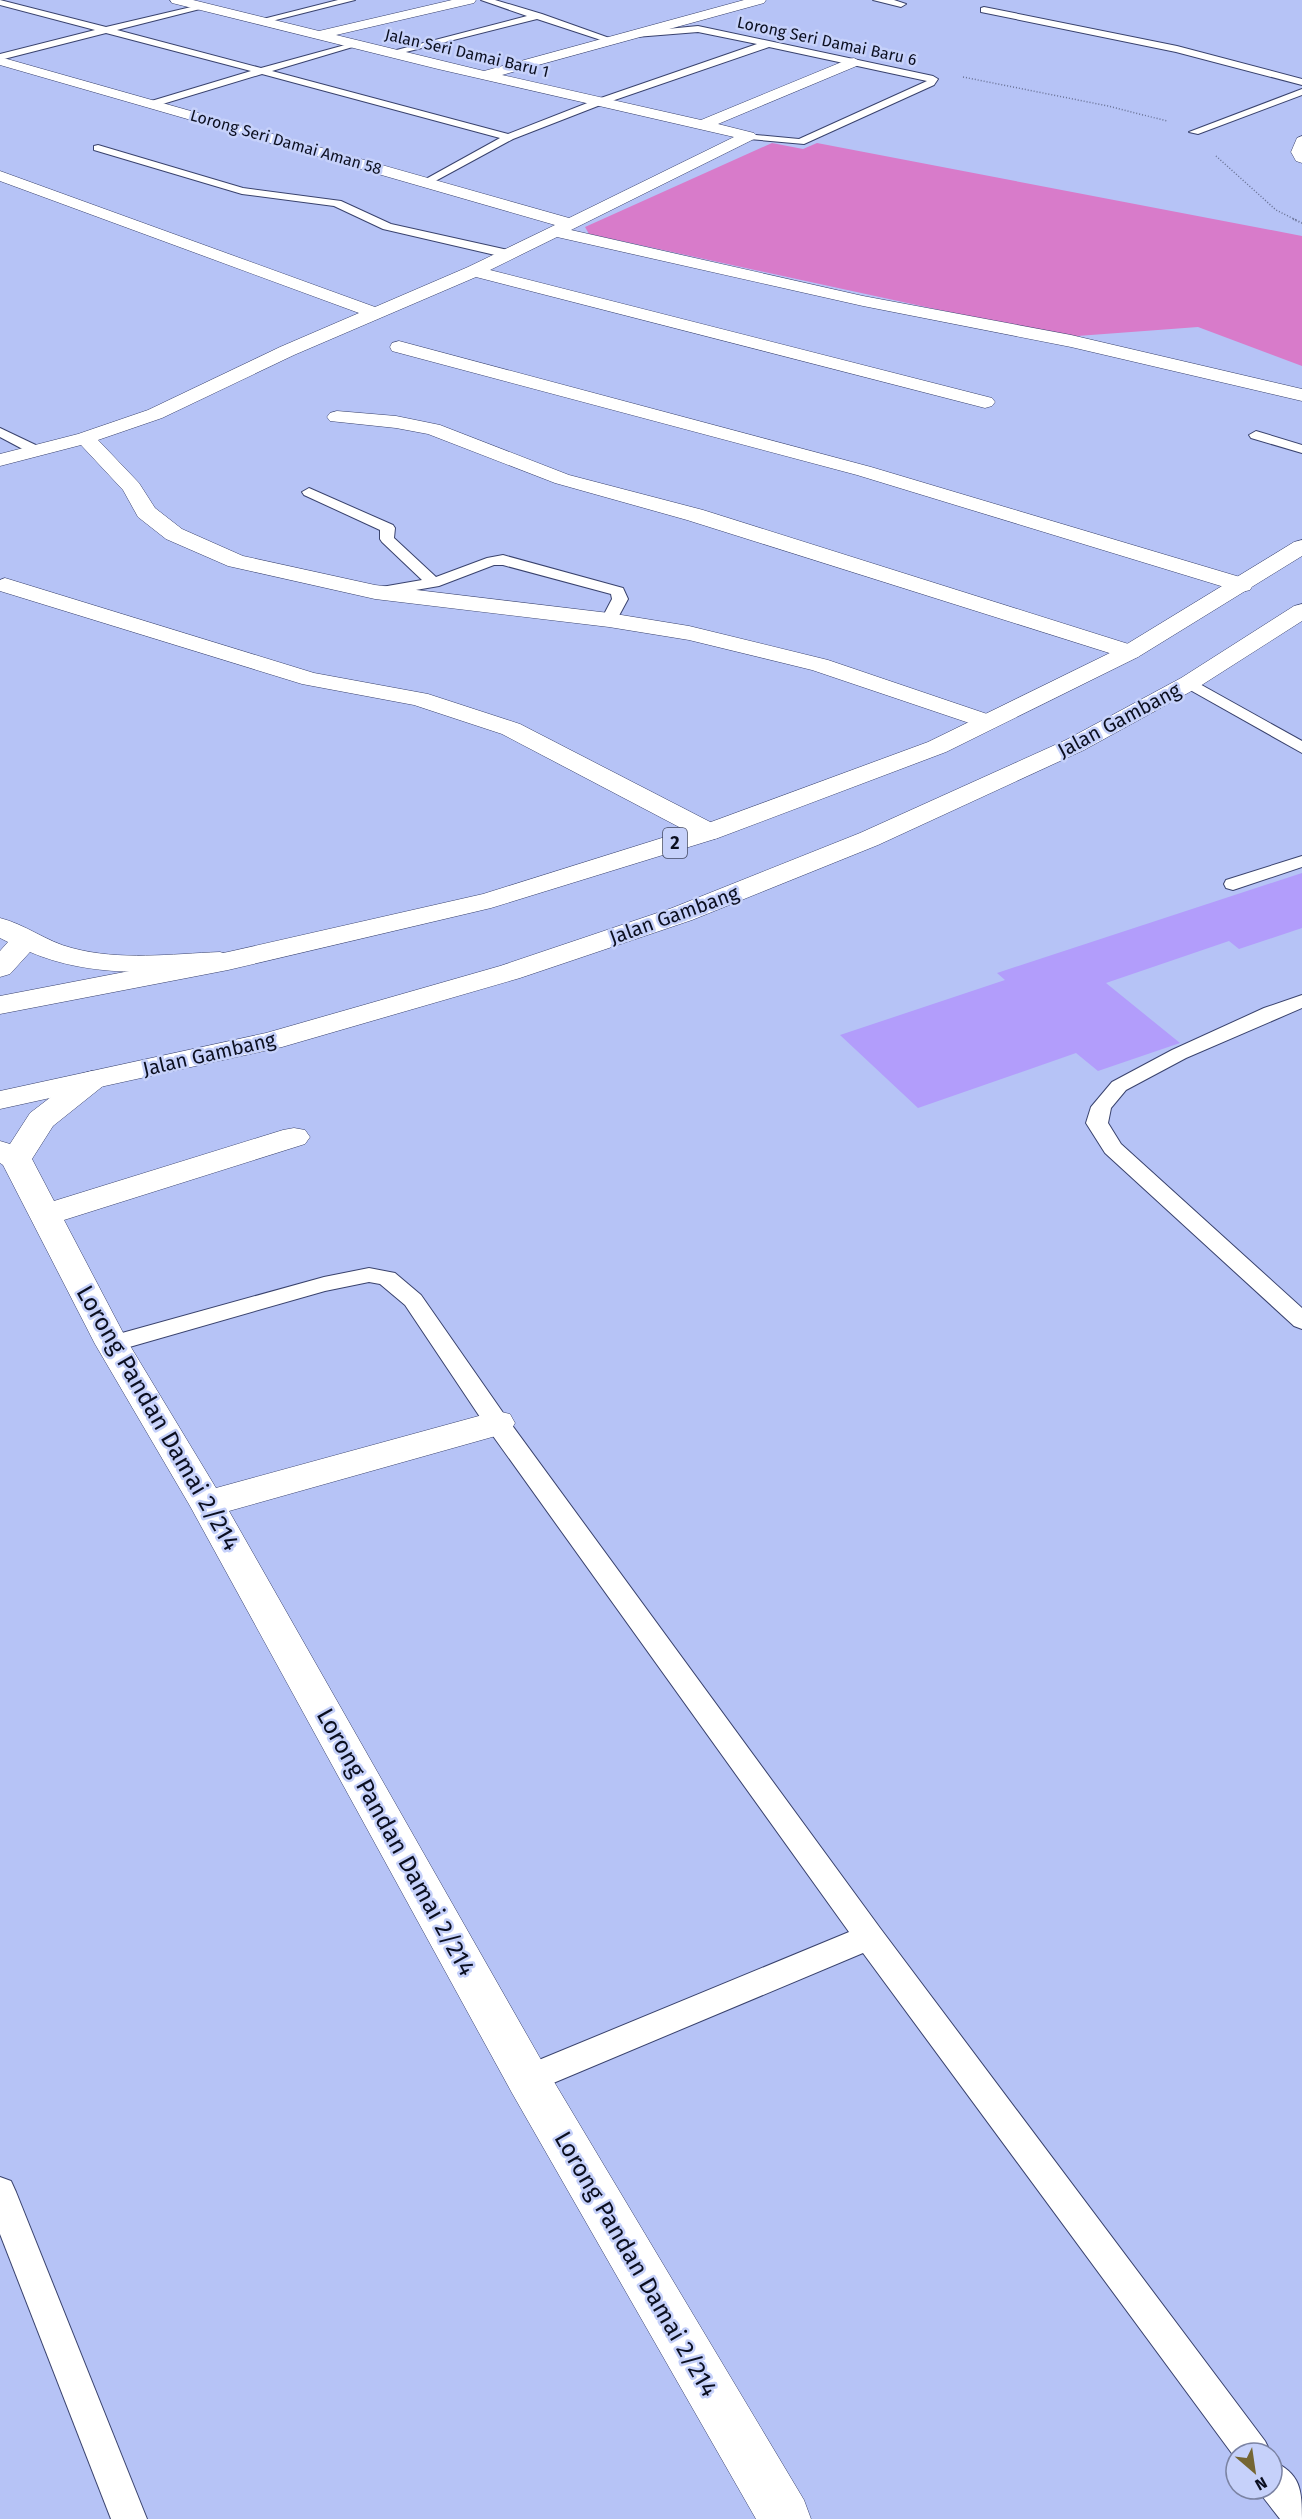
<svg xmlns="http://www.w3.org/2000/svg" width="1302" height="2519" viewBox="0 0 1302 2519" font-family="'Fira Sans',sans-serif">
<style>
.green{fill:#d87bca}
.building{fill:#b29dfb}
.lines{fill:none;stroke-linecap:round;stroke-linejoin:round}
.service-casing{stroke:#39426d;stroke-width:2}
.minor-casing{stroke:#39426d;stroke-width:1}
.tertiary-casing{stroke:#39426d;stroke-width:1}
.trunk-casing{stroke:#39426d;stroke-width:1}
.path-far1{stroke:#697295;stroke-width:1.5;stroke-dasharray:1 2;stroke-linecap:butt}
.path{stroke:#697295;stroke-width:2;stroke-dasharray:1 2;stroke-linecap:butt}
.service{fill:#fff;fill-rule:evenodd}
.minor{fill:#fff;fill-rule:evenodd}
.tertiary{fill:#fff;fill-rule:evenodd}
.trunk{fill:#fff;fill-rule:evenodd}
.labels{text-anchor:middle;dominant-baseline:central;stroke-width:5;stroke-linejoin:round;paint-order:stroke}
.far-street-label{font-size:16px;fill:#0b0f20;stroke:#c6d1fa}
.shield{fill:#c6d1fa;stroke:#434961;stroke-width:1.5}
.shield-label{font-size:18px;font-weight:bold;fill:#0b0f20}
.street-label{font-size:20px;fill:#0b0f20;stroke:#c6d1fa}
.near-street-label{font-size:24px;fill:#0b0f20;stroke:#c6d1fa}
</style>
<rect width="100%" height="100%" fill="#b6c3f6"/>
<path class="green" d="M772,143L803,149L817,143L1302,236V366L1198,327L1064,337L589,234L585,227Z"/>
<path class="building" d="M1302,873V928L1239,949L1229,941L1106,983L1180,1043L1098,1071L1076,1053L918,1108L840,1035L1005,980L997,973Z"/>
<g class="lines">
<g class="service-casing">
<g id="service">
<path d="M0,0L106,27L204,4V8L117,30L261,68L356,42V46L272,71L508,134L595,100L757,44L698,32L623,38L621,36L626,33L698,26L933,76L938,79L934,85L804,144L749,139L745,138V134L799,139L927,81L769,47L603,104L513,139L428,185L424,184V180L500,138L262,74L156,106H148V102L251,71L106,33L0,60V54L95,30L0,5Z"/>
<path d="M338,0H355L260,24L255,21Z"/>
<path d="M481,0H495L542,14L615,40L607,42L537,19L390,56L385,53L527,16Z"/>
<path d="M873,0H894L906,4L901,7Z"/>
<path d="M984,7L1177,46L1302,79V85L1176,52L981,12V8Z"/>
<path d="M1302,89V95L1198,134L1189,132Z"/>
<path d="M98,145L243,188L341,201L391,224L508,250L514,254L508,258L383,229L334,206L242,194L94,150V146Z"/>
<path d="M0,428L42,448L44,451L37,455L32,454L0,437Z"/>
<path d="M1256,431L1302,445V453L1251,438L1249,435Z"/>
<path d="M309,488L393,525L395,528L394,538L436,577L487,558L503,555L623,588L628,599L615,623H603L601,620L612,599L611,594L503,565H494L439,586L375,597L370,595L367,592L370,589L422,580L382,542L380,539V530L304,495L302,492Z"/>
<path d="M1189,678L1302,741V753L1183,686L1181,683Z"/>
<path d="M1302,856V867L1233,890L1226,888L1224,884L1226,880Z"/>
<path d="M1302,995V1008L1186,1058L1126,1090L1111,1108L1108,1123L1121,1144L1302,1308V1329L1294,1326L1105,1153L1086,1123L1091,1107L1112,1082L1172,1050L1264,1008Z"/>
<path d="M369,1268L395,1273L421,1295L506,1417L880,1928L1265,2441L1271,2453H1236V2459L863,1953L539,2089L528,2093L517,2089L512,2079L517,2069L849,1932L488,1429L405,1305L380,1284L369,1282L325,1291L112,1352L104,1350L100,1344L104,1338L324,1277Z"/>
<path d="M0,2177L11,2181L16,2192L147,2519H111L0,2234Z"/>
<path d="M1272,2461C1301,2473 1302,2491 1302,2519H1280L1259,2492L1258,2489H1272Z"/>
</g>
</g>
<g class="minor-casing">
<g id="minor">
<path d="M170,0H193L319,31L452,0H476L474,3L336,35L484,71L744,0H766L764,3L502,75L701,120L849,59L854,58L861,62L859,65L718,124L754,133L757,136L754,139L571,230L863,296L1071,335L1302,389V401L1071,347L863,306L557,237L490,270L992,398L995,402L992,406L985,408L476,277L294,355L162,418L98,440L139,483L155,508L182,529L243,556L375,585L609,613L689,626L828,660L996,717L999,722L996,727L987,729L812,670L689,640L609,627L375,599L228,566L166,539L138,517L123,490L81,445L0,466V454L78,434L148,410L280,347L359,313L0,181V171L375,307L468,267L555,225L0,65V57L569,218L734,137L438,69L172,3Z"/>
<path d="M399,341L871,467L1250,580L1253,585L1250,590L1242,592L1234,590L857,475L392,351L390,347L392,343Z"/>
<path d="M337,411L396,416L440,425L569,475L703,510L1138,647L1142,652L1138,657L1130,659L1122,657L687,520L555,483L428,434L396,428L330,421L327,417L330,413Z"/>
<path d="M5,578L314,673L428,694L520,724L718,826L722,832L718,838L709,840L700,838L502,734L414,705L302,684L0,591V580Z"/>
<path d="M92,1071L103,1074L107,1080L103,1086L53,1126L32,1159L54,1201L283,1130L294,1128L305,1130L310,1137L305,1144L64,1220L129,1344L216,1488L497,1411L510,1414L515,1423L510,1432L229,1511L544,2065L804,2500L811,2519H756L512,2093L190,1506L95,1344L3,1165L0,1163V1141L10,1144L30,1113L81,1074Z"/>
</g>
</g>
<g class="tertiary-casing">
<path id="tertiary" d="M0,918C25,924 47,942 72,948C120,961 171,954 220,952L230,955L234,961L230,967L220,970C155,972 91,978 30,952L10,974L0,977V951L8,942L0,938Z"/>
</g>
<g class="trunk-casing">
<g id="trunk">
<path d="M1302,136V163L1296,161L1291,152L1297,138Z"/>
<path d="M1302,540V556L1138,657L946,752L718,838L491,908L228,970L0,1014V996L228,952L483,894L700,826L928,742L1122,647L1294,542Z"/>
<path d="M1302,604V621L1197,688L1084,750L878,845L692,920L520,978L282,1047L0,1109V1091L266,1033L500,966L672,908L860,833L1066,740L1181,678L1294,606Z"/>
</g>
</g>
<g class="path-far1">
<path d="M963,77L1108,106L1167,121"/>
<path d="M1216,156L1276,210L1296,220"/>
</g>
<path class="path" d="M1293,219L1302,223"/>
<use href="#service" class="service"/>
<use href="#minor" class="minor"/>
<use href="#tertiary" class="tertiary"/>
<use href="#trunk" class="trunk"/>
</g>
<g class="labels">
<g class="far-street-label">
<text transform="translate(827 41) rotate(12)">Lorong Seri Damai Baru 6</text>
<text transform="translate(467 53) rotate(13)">Jalan Seri Damai Baru 1</text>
<text transform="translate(286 142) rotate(16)">Lorong Seri Damai Aman 58</text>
</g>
<rect class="shield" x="663" y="828" width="24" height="30" rx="4.5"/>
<g class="shield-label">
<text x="675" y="843">2</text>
</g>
<g class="street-label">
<text transform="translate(1119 720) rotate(-28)">Jalan Gambang</text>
<text transform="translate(674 915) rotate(-20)">Jalan Gambang</text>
<text transform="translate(209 1054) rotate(-13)">Jalan Gambang</text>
</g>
<g class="near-street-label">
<text transform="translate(158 1418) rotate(60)">Lorong Pandan Damai 2/214</text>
<text transform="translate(396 1842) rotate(61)">Lorong Pandan Damai 2/214</text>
<text transform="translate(636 2264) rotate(60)">Lorong Pandan Damai 2/214</text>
</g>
</g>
<g transform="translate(1254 2471) rotate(151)"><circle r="28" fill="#c6d1fa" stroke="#7b83a3" stroke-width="1.5"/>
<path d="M0-4.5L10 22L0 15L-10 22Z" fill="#756633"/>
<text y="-9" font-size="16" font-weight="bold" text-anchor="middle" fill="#0b0f20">N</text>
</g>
</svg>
